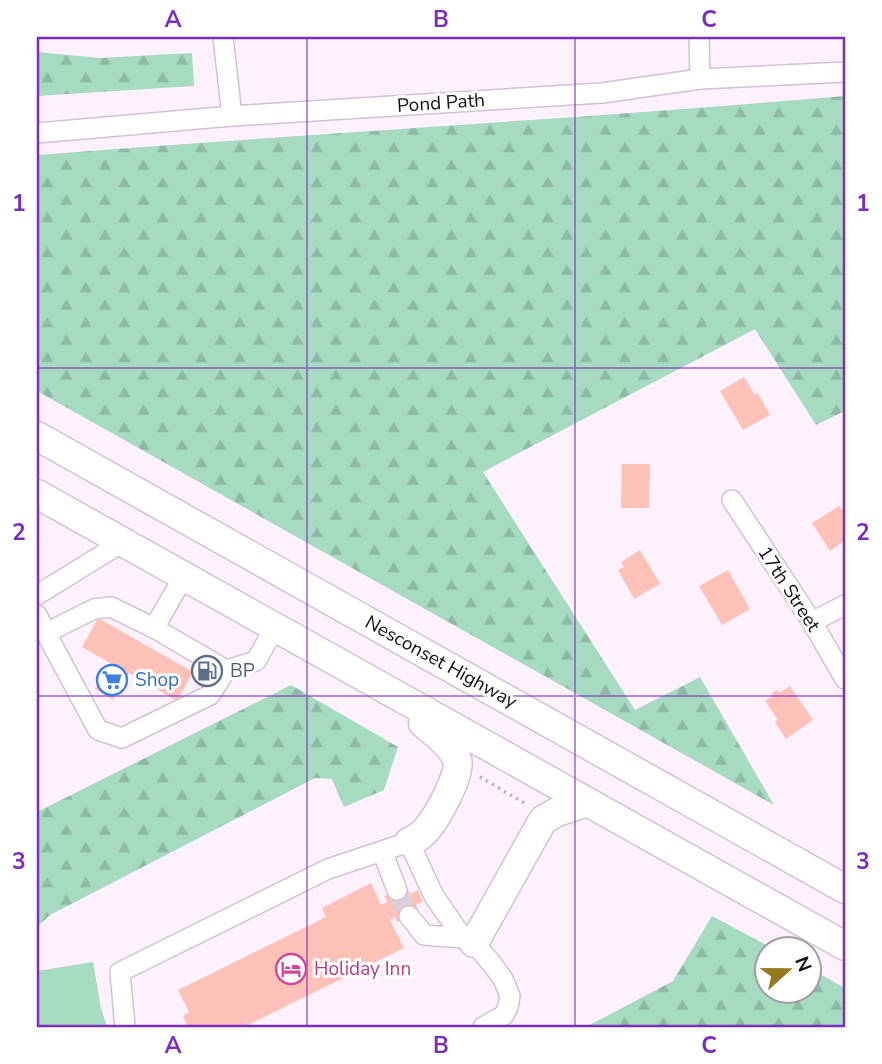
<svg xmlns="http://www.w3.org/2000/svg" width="882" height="1064" viewBox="0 0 882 1064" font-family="'Nunito Sans',sans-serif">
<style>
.grass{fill:#a6dac1}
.forest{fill:url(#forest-firs)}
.building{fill:#fec1b8}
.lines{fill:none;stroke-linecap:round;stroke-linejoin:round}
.minor-tunnel{stroke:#dbcfdb;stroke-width:19;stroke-dasharray:19 10;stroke-linecap:butt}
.minor-casing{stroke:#d4c0d5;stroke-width:22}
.highway-casing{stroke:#d4c0d5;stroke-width:31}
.path{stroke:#b4a9b4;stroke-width:3.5;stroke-dasharray:2 5;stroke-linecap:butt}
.minor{stroke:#fff;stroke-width:19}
.highway{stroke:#fff;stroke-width:28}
.grid{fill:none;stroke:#7b2cbf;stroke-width:2;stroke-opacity:0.55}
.labels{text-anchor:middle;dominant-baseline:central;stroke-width:6;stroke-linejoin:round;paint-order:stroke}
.street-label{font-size:19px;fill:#160f16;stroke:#fff}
.service-label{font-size:19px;fill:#4e5e75;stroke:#fff;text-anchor:start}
.shop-label{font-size:19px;fill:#366cbe;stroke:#fff;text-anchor:start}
.hotel-label{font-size:19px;fill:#b23c85;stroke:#fff;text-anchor:start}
.neatline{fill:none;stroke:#7b2cbf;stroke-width:2.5}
.grid-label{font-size:23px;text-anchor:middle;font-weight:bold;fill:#7b2cbf}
</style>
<defs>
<pattern id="forest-firs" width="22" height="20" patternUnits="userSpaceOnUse" patternTransform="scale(1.75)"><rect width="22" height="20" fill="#a6dac1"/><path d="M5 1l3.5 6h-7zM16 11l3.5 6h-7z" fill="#8ebaa5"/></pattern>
</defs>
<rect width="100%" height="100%" fill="#fef1fe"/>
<path class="grass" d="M93,962L101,1008L107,1027H37V971Z"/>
<g class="forest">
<path d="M37,52L100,58L192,53L194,86L37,96Z"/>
<path d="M845,96V281L843,283L845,286V411L816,425L755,329L483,472L635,710L700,677L774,805L37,391V155C306,134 576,119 845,96Z"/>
<path d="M291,685L398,747L384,790L344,807L332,779L315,778L50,915L37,927V812Z"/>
<path d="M712,916L772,948H766V990H808L809,968L845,988V1027H586L673,981Z"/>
</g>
<g class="building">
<path d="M744,377L755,395L758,393L770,415L743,430L720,391Z"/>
<path d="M622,464H650L649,508H621Z"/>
<path d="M839,506L841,509L845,506V540L830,551L812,523Z"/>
<path d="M640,550L660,584L634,599L618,570L624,567L621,562Z"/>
<path d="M728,570L750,609L722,625L699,586Z"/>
<path d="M98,618L193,672L177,701L129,673L113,700L95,689L110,663L82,647Z"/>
<path d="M790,686L813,720L786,739L775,722L778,720L765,701L773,696L771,694L777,690L779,693Z"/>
<path d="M371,883L381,905L387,902L384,896L406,885L410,894L418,890L423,901L416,905L419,912L397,922L395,917L390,920L404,948L244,1027H188L183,1016L189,1012L178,990L326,917L322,908Z"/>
</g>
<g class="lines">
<path class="minor-tunnel" d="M397,890L409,916"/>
<g class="minor-casing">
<g id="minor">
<path d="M223,37L232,116"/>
<path d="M699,37L700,79"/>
<path d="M37,133L232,116L602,93L700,79L845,72"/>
<path d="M732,500L812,622L845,679"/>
<path d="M37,595L123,542"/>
<path d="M37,615L46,633L94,609L111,607L154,628L184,576"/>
<path d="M812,622L845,605"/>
<path d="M154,628L226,670L256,661L275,627"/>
<path d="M46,633L98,730L122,738L210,695L226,670"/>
<path d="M382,851L397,890"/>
<path d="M409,916L424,935L463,938"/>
<path d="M125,1027L120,972L328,869L409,842L434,896L463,938L474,943L492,964L503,979L510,996L508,1007L504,1015L483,1027"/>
</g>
</g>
<g class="highway-casing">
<g id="highway">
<path d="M37,436L845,889"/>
<path d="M37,494L845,946"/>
<path d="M409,842C416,839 422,835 427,829C437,817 462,774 457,759C451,744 434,733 423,723"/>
<path d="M474,943L543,820L557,812L588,802"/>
</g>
</g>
<path class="path" d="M480,777L526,804"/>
<use href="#minor" class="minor"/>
<use href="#highway" class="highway"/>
</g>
<path class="grid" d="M307,37V1027M575,37V1027M37,368H845M37,696H845"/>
<defs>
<g id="fuel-ring" transform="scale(1.575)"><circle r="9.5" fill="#fff" stroke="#5c6f8a" stroke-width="1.5"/><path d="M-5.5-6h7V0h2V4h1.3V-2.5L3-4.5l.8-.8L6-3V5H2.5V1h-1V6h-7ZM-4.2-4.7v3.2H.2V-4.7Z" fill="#5c6f8a"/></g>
<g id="supermarket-ring" transform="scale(1.575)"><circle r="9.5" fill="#fff" stroke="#3f7fe0" stroke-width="1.5"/><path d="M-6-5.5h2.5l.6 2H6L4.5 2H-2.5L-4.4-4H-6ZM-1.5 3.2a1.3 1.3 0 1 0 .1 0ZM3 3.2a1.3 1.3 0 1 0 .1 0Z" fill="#3f7fe0"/></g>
<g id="hotel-ring" transform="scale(1.575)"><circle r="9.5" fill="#fff" stroke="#d1479c" stroke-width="1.5"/><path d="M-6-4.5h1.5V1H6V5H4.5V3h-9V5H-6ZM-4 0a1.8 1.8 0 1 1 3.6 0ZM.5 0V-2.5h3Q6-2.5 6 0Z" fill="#d1479c"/></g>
</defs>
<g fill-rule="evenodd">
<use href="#fuel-ring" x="207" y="671"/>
<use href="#supermarket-ring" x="112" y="680"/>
<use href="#hotel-ring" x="291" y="969"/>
</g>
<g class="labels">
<g class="street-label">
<text transform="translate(441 103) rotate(-4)">Pond Path</text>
<text transform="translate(789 589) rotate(57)">17th Street</text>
<text transform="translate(441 662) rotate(29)">Nesconset Highway</text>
</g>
<g class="service-label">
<text x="230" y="671">BP</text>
</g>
<g class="shop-label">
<text x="135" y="680">Shop</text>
</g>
<g class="hotel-label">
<text x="314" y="969">Holiday Inn</text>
</g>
</g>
<rect width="882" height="1064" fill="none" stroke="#ffffff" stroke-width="77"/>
<g transform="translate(788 970) rotate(69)"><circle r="33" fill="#ffffff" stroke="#a29fa2" stroke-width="2"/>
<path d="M0-5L12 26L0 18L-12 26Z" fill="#967a21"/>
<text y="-10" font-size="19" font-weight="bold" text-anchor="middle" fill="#160f16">N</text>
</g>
<rect x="38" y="38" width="806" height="988" class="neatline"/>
<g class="grid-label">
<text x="173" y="27">A</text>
<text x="441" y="27">B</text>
<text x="709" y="27">C</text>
<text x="19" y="211">1</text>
<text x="863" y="211">1</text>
<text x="19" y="540">2</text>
<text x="863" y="540">2</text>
<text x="19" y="869">3</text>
<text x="863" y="869">3</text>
<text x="173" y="1053">A</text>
<text x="441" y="1053">B</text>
<text x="709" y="1053">C</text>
</g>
</svg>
